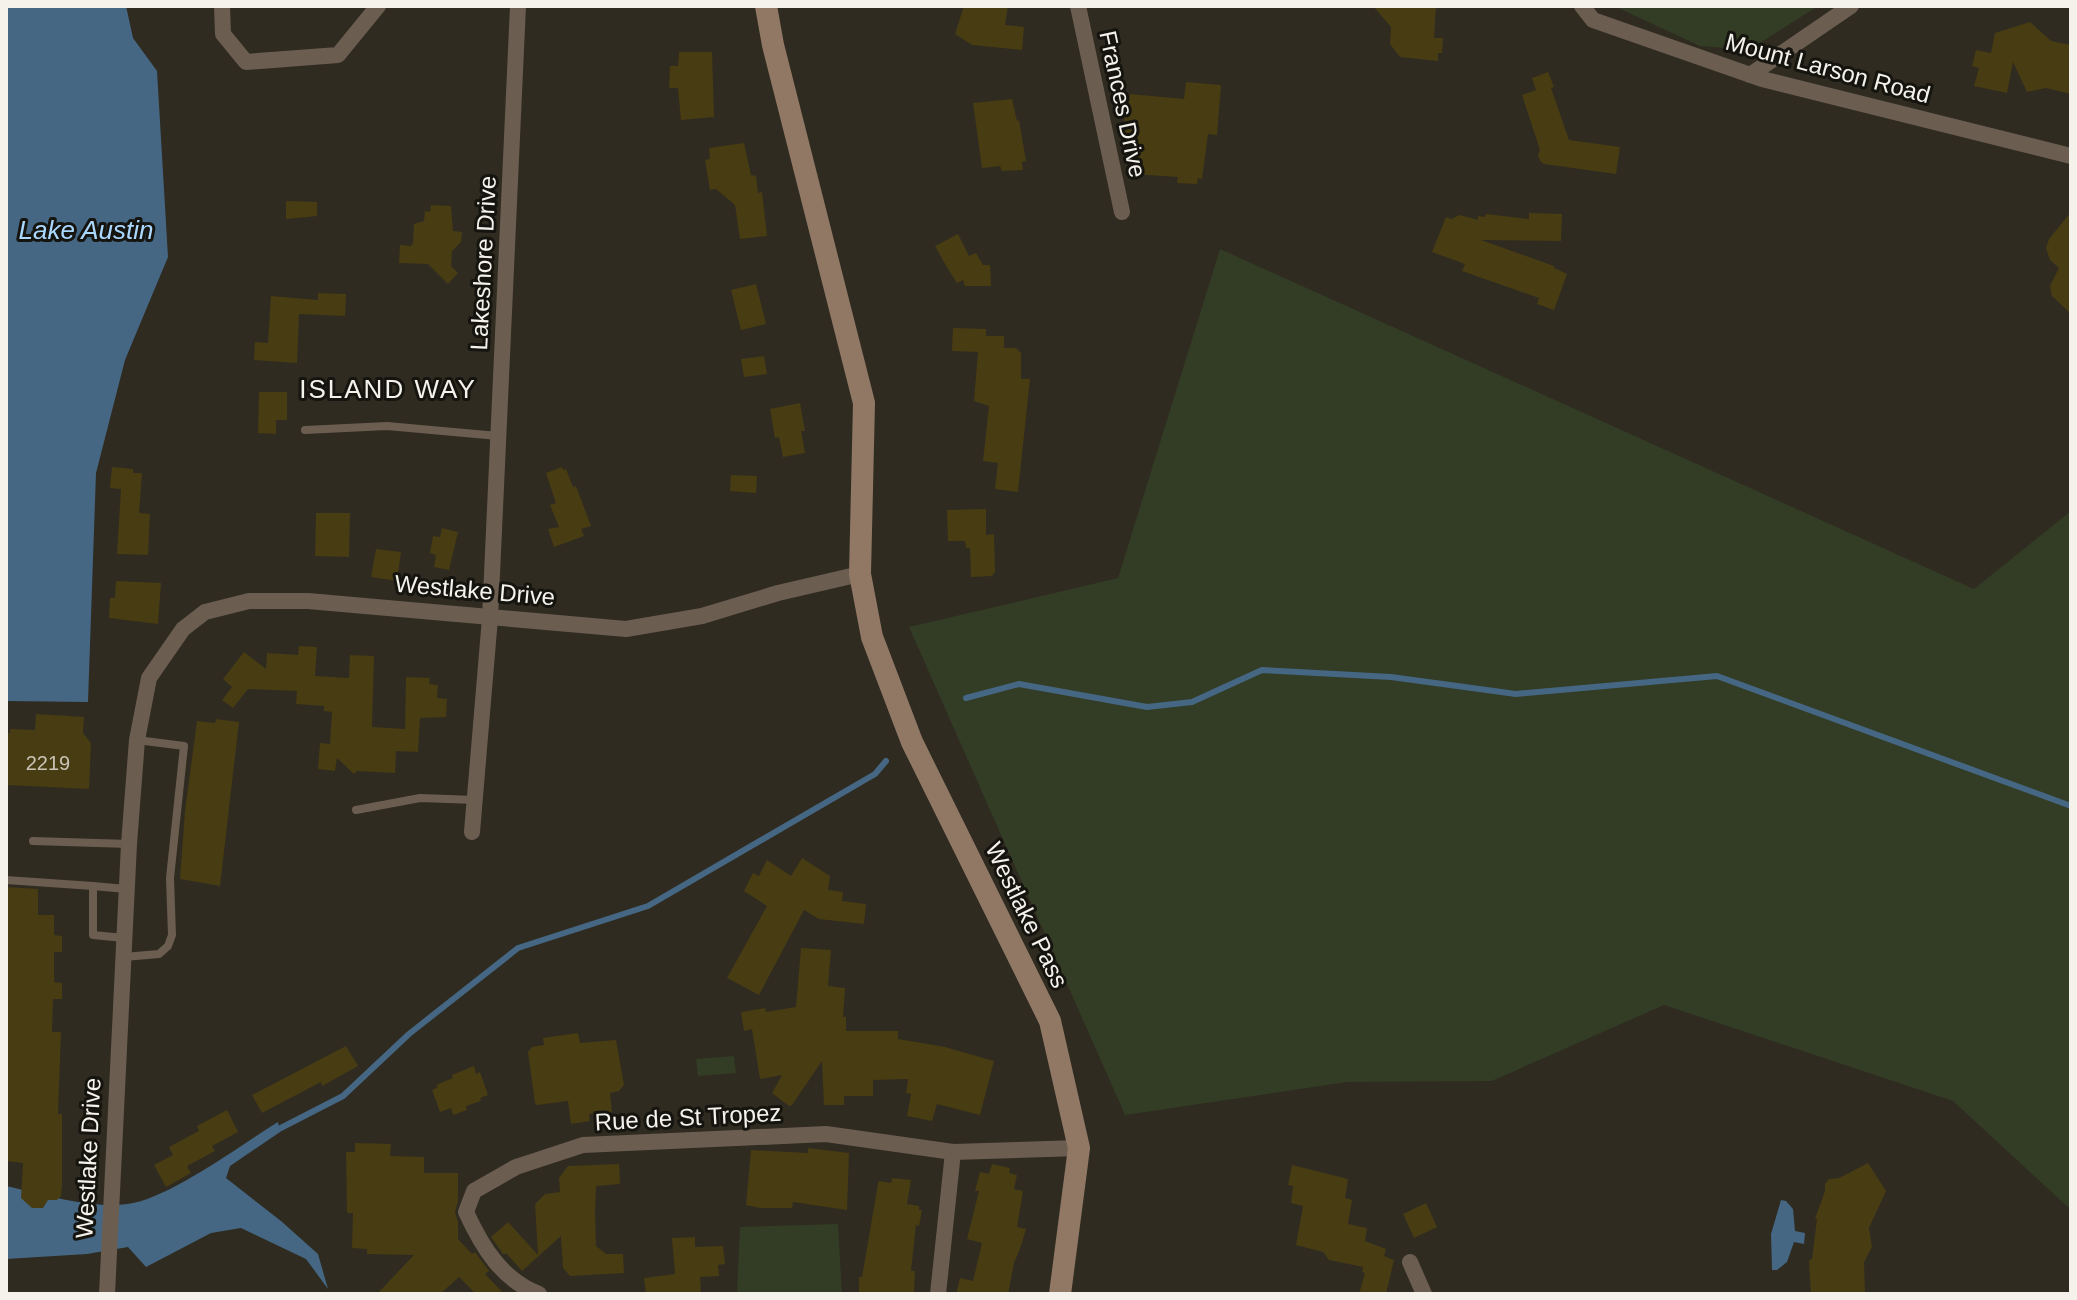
<svg xmlns="http://www.w3.org/2000/svg" width="2077" height="1300" viewBox="0 0 2077 1300" font-family="Helvetica,sans-serif">
<style>
.green{fill:#333c25}
.water{fill:#456783}
.lines{fill:none;stroke-linecap:round;stroke-linejoin:round}
.stream{stroke:#456783;stroke-width:6}
.building{fill:#483c13}
.lane{stroke:#6c5d51;stroke-width:8}
.street{stroke:#6c5d51;stroke-width:16}
.secondary{stroke:#907865;stroke-width:22}
.labels{text-anchor:middle;dominant-baseline:central;stroke-width:6;stroke-linejoin:round;paint-order:stroke}
.number-label{font-size:20px;fill:#c9c4b5}
.street-label{font-size:24px;fill:#f4f2eb;stroke:#15140f}
.water-label{font-size:26px;font-style:italic;fill:#abd8ff;stroke:#15140f}
.neighbourhood-label{font-size:26px;letter-spacing:2px;fill:#f4f2eb;stroke:#15140f}
</style>
<rect width="100%" height="100%" fill="#2f2b20"/>
<g class="green">
<path d="M1614,6H1818L1749,50L1700,46Z"/>
<path d="M1220,249L1974,589L2071,511V1210L1953,1101L1664,1005L1492,1081L1347,1082L1125,1115L909,627L1118,578Z"/>
<path d="M734,1056L736,1073L698,1076L696,1059Z"/>
<path d="M838,1224L842,1294H737L740,1227Z"/>
</g>
<g class="water">
<path d="M6,6H126L133,38L157,71L168,257L125,360L96,473L88,702L6,701Z"/>
<path d="M278,1122L280,1132L230,1166L226,1178L281,1221L318,1254L328,1289L306,1259L241,1228L211,1233L146,1267L128,1247L87,1254L6,1259V1186C43,1194 96,1211 133,1203C175,1194 239,1146 278,1122Z"/>
<path d="M1781,1200L1786,1201L1793,1209L1795,1231L1805,1233L1804,1244L1794,1242L1787,1262L1777,1270H1772L1771,1234Z"/>
</g>
<g class="lines">
<g class="stream">
<path d="M966,698L1019,684L1147,707L1192,702L1262,670L1391,677L1516,694L1717,676L2071,806"/>
<path d="M273,1132L343,1096L409,1034L518,948L648,906L875,774L886,761"/>
</g>
</g>
<g class="building">
<path d="M964,6H1008L1005,25L1024,27L1022,50L972,45L955,34Z"/>
<path d="M1373,6H1436L1434,38H1443L1442,53H1438V61L1400,57L1390,44L1391,27Z"/>
<path d="M2030,22L2051,41L2071,45V94L2046,88L2027,92L2013,62L2007,93L1974,86L1979,68L1972,66L1976,50L1991,53L1995,33Z"/>
<path d="M679,52H712L714,117L681,120L678,88H669L670,66H678Z"/>
<path d="M1548,72L1554,87L1551,88L1569,140L1620,147L1616,174L1544,164L1540,161L1538,155L1540,150L1522,95L1536,90L1532,78Z"/>
<path d="M1186,82L1221,85L1217,135L1208,134L1202,179L1198,178L1197,184L1177,183L1178,177L1134,174L1137,139L1125,138L1126,124H1124L1126,103H1129L1130,94L1184,99Z"/>
<path d="M1012,99L1017,121L1019,120L1026,161L1022,162L1023,170L1002,171L1000,166L982,168L973,103Z"/>
<path d="M744,143L751,175L756,176L758,193L762,192L767,236L740,239L735,205L716,189L710,190L705,160L710,159L709,148Z"/>
<path d="M286,201L317,202V216L286,219Z"/>
<path d="M431,205L451,206L453,231L462,232L461,242L452,251L451,266L458,273L448,284L428,264L399,263L400,245L411,246L413,243L414,224L424,221L425,211L430,212Z"/>
<path d="M2071,212V314L2052,296L2050,286L2059,268L2050,260L2046,248L2049,239Z"/>
<path d="M1529,213L1562,214L1561,241L1481,240L1554,266V268L1567,274L1554,310L1537,304L1539,298L1462,271L1465,264L1432,252L1446,217L1451,219L1460,215L1478,220V216L1485,217L1486,214L1529,219Z"/>
<path d="M958,234L969,256L976,253L983,265H990L991,286H965L963,280L957,283L948,269L935,246Z"/>
<path d="M756,284L766,324L741,330L731,290Z"/>
<path d="M318,293L346,294L345,316L299,314L297,363L254,360L255,342L268,343L271,296L318,300Z"/>
<path d="M953,328L986,329V336H1004V348H1016L1021,353V379H1030L1018,492L995,489L998,463L983,461L989,406L974,401L978,352L952,351Z"/>
<path d="M764,356L767,374L744,377L741,359Z"/>
<path d="M259,392H287V420H276V434L258,433Z"/>
<path d="M800,403L805,431H801L805,453L783,457L779,437L775,438L770,409Z"/>
<path d="M112,467L133,469V473H142L139,513L150,514L148,555L117,554L121,489L110,488Z"/>
<path d="M562,467L563,470L566,469L573,487L576,486L591,526L581,529L584,536L554,547L548,529L559,527L550,505L556,503L546,473Z"/>
<path d="M731,475L757,476L756,493L730,491Z"/>
<path d="M986,509V535L994,534L995,572L992,576L971,577L970,548H966L965,541H948L947,510Z"/>
<path d="M316,513H350L349,557L315,556Z"/>
<path d="M442,528L458,532L449,570L434,567L436,555L430,553L433,536L440,537Z"/>
<path d="M376,549L401,552L397,581L371,577Z"/>
<path d="M116,581L161,583L158,624L109,618L110,598H115Z"/>
<path d="M299,646L317,647L315,676L349,678L350,655L374,656L372,727L405,729L406,677L430,678L429,684L438,685L437,698L447,699L446,717L420,718L418,752L396,751L395,773L357,771L354,774L337,758L335,771L318,769L320,743L330,744L332,712L324,711V706L296,704L297,691L248,689L233,708L222,700L232,687L223,679L244,652L266,669L267,653L298,655Z"/>
<path d="M36,714L84,717L83,733L91,743L89,789L7,785L6,733H10V729L35,730Z"/>
<path d="M216,719L239,722L220,886L180,879L185,811L197,721L215,723Z"/>
<path d="M802,858L830,876L828,890L843,892L842,901L866,904L864,924L819,919L804,910L759,995L727,978L767,906L744,891L753,873L759,876L767,860L791,876Z"/>
<path d="M6,887L38,889V915H54V935L62,936V952H54V982L62,983V999H53L52,1032H61L58,1114H62V1185L61,1196L57,1200H48L43,1208H32L21,1198L23,1163L6,1161Z"/>
<path d="M801,948L831,950L828,986L845,988L843,1017H846V1031H898V1039L945,1047L994,1061L980,1115L937,1104L932,1121L907,1116L911,1094L906,1093L908,1079L873,1080V1096H844V1105H824L822,1061L792,1105L789,1106L772,1093L782,1075L760,1079L752,1029L744,1031L741,1012L765,1008L766,1012L796,1007Z"/>
<path d="M578,1033L580,1043L616,1040L624,1085L619,1091L610,1093L612,1112L589,1114L590,1121L571,1124L568,1101L537,1105L535,1103L528,1052L532,1047L544,1045L543,1038Z"/>
<path d="M346,1046L358,1066L322,1086L321,1082L262,1113L252,1095Z"/>
<path d="M474,1066L476,1074L480,1072L488,1095L480,1098L481,1101L466,1106L467,1110L453,1115L451,1108L440,1112L432,1090L438,1087L436,1085L453,1078L452,1075Z"/>
<path d="M227,1110L238,1132L212,1146L215,1151L187,1166L191,1173L166,1187L154,1165L173,1155L169,1147L199,1131L197,1126Z"/>
<path d="M355,1143L391,1144L390,1156L424,1157V1173H458V1201L455,1212L458,1222V1239L472,1254L475,1252L489,1271L485,1274L504,1294H476L459,1277L440,1294H377L414,1255L367,1254V1249L352,1248L353,1213H347L346,1152H355Z"/>
<path d="M808,1148L849,1153L847,1210L793,1202L792,1208H760L746,1205L751,1150L808,1153Z"/>
<path d="M1868,1163L1886,1191L1869,1228L1872,1247L1864,1262L1865,1294H1811L1809,1260L1812,1259L1817,1219H1815L1825,1191V1184L1829,1179L1839,1178Z"/>
<path d="M619,1164L620,1184L596,1186L595,1213L596,1246L606,1254H623L624,1273L570,1276L563,1268L561,1236L522,1271L507,1254H503L491,1237L508,1222L538,1255L535,1204L545,1194L560,1192L559,1178L568,1166Z"/>
<path d="M992,1164L1010,1168L1009,1173L1017,1175L1014,1189L1023,1191L1017,1227L1026,1229L1021,1246L1014,1263L1008,1294H956L960,1278L973,1281L982,1243L967,1239L979,1191H975L980,1172L989,1174Z"/>
<path d="M1292,1165L1348,1179L1345,1198L1352,1200L1348,1224L1367,1228L1365,1241L1386,1249L1384,1256L1394,1260L1386,1294H1359L1365,1273L1362,1272L1363,1267L1329,1260L1323,1252L1296,1245L1303,1206L1291,1203L1293,1186L1288,1185Z"/>
<path d="M892,1178L911,1180L907,1204L919,1206V1210H922L919,1226L916,1225L911,1271H915L914,1294H859V1277H862L878,1184L879,1181L891,1183Z"/>
<path d="M1426,1203L1437,1227L1414,1238L1403,1214Z"/>
<path d="M695,1237V1247L723,1246L725,1264L718,1265L719,1276L700,1277L701,1294H646L644,1278L675,1274L672,1238Z"/>
</g>
<g class="lines">
<g class="lane">
<path d="M305,430L387,426L498,436"/>
<path d="M356,810L420,798L475,800"/>
<path d="M33,841L129,844"/>
<path d="M6,880L93,886V935L124,938"/>
<path d="M93,886L126,889"/>
<path d="M124,957L159,954L168,946L172,935L170,878L184,746L137,740"/>
</g>
<g class="street">
<path d="M222,6L223,34L246,62L338,55L378,6"/>
<path d="M1078,6L1122,212"/>
<path d="M1582,6L1593,20L1762,79L2071,156"/>
<path d="M1750,75L1851,6"/>
<path d="M472,832L490,618L518,6"/>
<path d="M1410,1262L1424,1294"/>
<path d="M107,1294L129,844L137,740L149,678L183,629L205,612L249,601H308L626,629L702,616L778,593L860,574"/>
<path d="M539,1294C502,1280 482,1247 466,1212L474,1191L516,1167L583,1145L826,1134L953,1152L1079,1148"/>
<path d="M938,1294L953,1152"/>
</g>
<path class="secondary" d="M766,6L773,45L864,403L860,574L872,637L912,742L1050,1021L1079,1148L1060,1294"/>
</g>
<g class="labels">
<g class="number-label">
<text x="48" y="763">2219</text>
</g>
<g class="street-label">
<text transform="translate(1828 68) rotate(15)">Mount Larson Road</text>
<text transform="translate(1123 104) rotate(78)">Frances Drive</text>
<text transform="translate(483 263) rotate(-87)">Lakeshore Drive</text>
<text transform="translate(475 590) rotate(5)">Westlake Drive</text>
<text transform="translate(1027 915) rotate(64)">Westlake Pass</text>
<text transform="translate(688 1117) rotate(-3)">Rue de St Tropez</text>
<text transform="translate(88 1158) rotate(-87)">Westlake Drive</text>
</g>
<g class="water-label">
<text x="86" y="230">Lake Austin</text>
</g>
<g class="neighbourhood-label">
<text x="388" y="389">ISLAND WAY</text>
</g>
</g>
<rect width="2077" height="1300" fill="none" stroke="#f4f2eb" stroke-width="16"/>
</svg>
